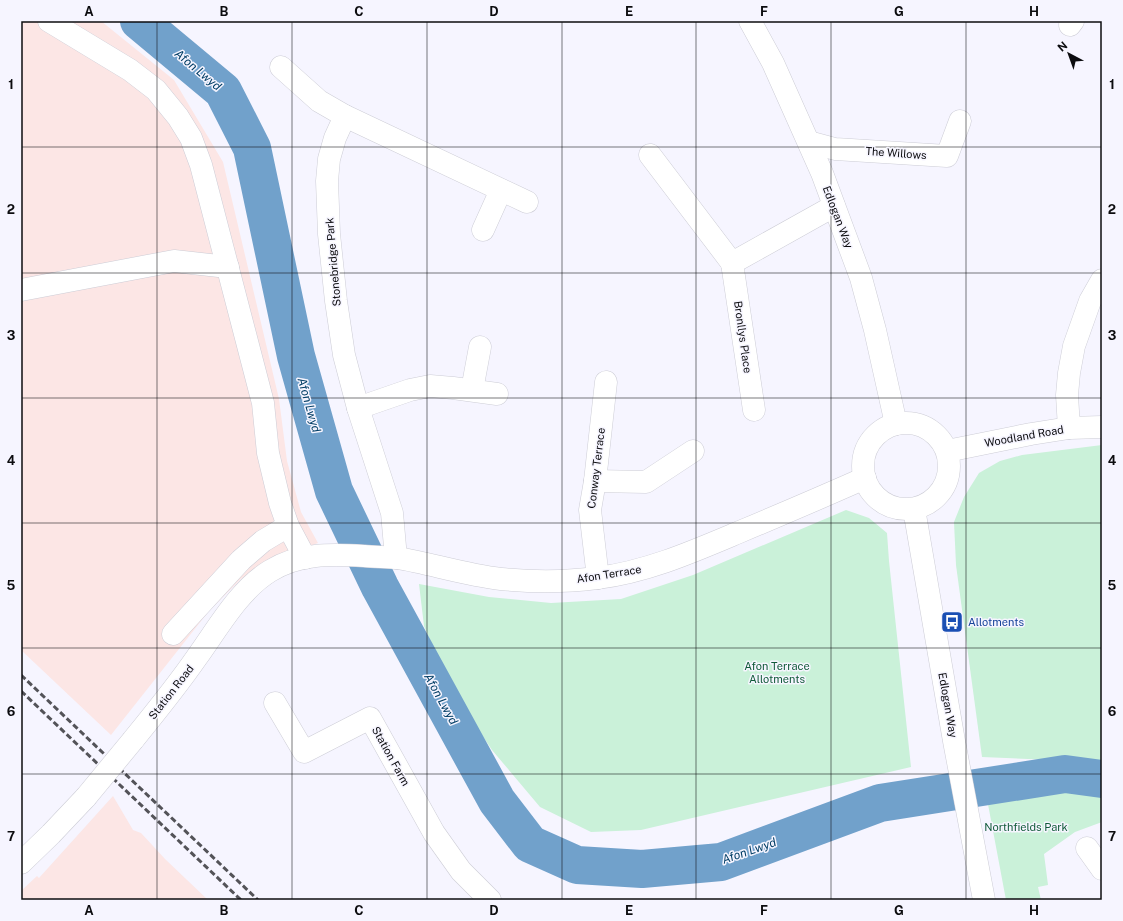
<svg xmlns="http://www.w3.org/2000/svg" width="1123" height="921" viewBox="0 0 1123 921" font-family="'Public Sans',sans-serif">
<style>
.industrial{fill:#fce6e5}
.green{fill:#caf1d9}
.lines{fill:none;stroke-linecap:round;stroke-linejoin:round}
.river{stroke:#71a1cb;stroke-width:38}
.minor-casing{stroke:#cdcdd6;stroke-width:23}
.minor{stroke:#fff;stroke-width:22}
.rail{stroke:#535358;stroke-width:3;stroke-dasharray:6 3;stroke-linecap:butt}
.minor-bridge-casing{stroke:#cdcdd6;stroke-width:23;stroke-linecap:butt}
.minor-bridge{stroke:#fff;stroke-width:22}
.grid{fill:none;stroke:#0c0c0f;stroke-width:1;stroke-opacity:0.55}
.labels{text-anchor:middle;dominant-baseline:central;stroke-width:3;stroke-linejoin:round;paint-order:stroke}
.street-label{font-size:11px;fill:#0c0c0f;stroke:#f6f5ff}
.transit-label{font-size:11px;fill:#164399;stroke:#f6f5ff;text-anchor:start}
.park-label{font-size:11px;fill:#105a39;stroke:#f6f5ff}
.water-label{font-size:12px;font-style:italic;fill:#013d65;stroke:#f6f5ff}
.neatline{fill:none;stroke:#0c0c0f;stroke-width:1.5}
.grid-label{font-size:13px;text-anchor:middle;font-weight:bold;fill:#0c0c0f}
</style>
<rect width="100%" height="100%" fill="#f6f5ff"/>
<g class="industrial">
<path d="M21,21H101L174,80L223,162L279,399L287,461L301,512L318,543L266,564L241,579L209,611L111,735L21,650Z"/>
<path d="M113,796L133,830L141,833L165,859L208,900H21V891L37,876L39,878Z"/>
</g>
<g class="green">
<path d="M1102,445V762L982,757L956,565L954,522L964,497L979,473L1000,461L1022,455Z"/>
<path d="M846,510L869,518L887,533L889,561L911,767L641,830L591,832L540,807L492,750L449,686L424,626L419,584L489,597L551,603L621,599L693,575Z"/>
<path d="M1076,786L1102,792V822L1075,832L1044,854L1048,885L1038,887L1041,900H1006L987,799Z"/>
</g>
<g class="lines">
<path class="river" d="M139,21L223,91L252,148L296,356L334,491L380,587L497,801L530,844L577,865L642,869L721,862L880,803L1065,774L1102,779"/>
<g class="minor-casing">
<g id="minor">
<path d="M49,21L130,70L156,90L178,117L191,138L201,165L263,403L268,453L280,503L288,526L305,558"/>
<path d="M750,21L773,63L822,173L861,278L875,330L896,424"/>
<path d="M1070,25L1073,21"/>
<path d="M281,67L319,101L345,116L527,202"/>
<path d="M345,116L335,138L329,159L327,181L329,234L336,301L344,355L358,408L392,513L396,558"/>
<path d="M809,142L835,149L947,156L960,121"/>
<path d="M650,155L732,263L834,206"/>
<path d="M483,230L501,190"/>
<path d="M732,263L754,410"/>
<path d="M21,290L174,261L228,267"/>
<path d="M472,390L480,347"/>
<path d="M358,408L410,390L430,386L453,388L497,394"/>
<circle cx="906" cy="466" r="43"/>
<path d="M1069,428L1067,395L1069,373L1074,346L1090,301L1102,280"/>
<path d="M947,451L1031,434L1069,428L1102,427"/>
<path d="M595,481L646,482L693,451"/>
<path d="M914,509L954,741L984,900"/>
<path d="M598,578L590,510L595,481L606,382"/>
<path d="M173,634L241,560L263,541L288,526"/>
<path d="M275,703L304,752L370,718L434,833L461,871L490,900"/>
<path d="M133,740C155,713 177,686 197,657C218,628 239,590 270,571C299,553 331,554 364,556C375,557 387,557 398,558C432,564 466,575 501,579C533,582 566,582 597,578C646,572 692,552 737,533C780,515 822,497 865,478"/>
<path d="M1087,848L1102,869"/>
<path d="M21,863L51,834L86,797"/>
</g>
</g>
<use href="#minor" class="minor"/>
<g class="rail">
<path d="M21,675L258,900"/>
<path d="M21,691L241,900"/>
</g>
<g class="minor-bridge-casing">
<path id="minor-bridge" d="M86,797L133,740"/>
</g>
<use href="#minor-bridge" class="minor-bridge"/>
</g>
<path class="grid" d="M157,21V900M292,21V900M427,21V900M562,21V900M696,21V900M831,21V900M966,21V900M21,147H1102M21,273H1102M21,398H1102M21,523H1102M21,648H1102M21,774H1102"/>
<defs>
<g id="bus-square" transform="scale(1.15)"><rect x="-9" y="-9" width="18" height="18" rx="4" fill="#1a4fb4" stroke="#f6f5ff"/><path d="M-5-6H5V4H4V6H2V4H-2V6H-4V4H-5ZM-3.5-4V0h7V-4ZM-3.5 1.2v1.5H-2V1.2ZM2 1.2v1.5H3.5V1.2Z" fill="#fff"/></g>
</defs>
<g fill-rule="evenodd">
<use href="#bus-square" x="952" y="622"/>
</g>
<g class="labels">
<g class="street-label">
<text transform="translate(896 153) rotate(4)">The Willows</text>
<text transform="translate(838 217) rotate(69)">Edlogan Way</text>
<text transform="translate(333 262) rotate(-95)">Stonebridge Park</text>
<text transform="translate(743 337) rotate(82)">Bronllys Place</text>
<text transform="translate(1024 436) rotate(-10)">Woodland Road</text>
<text transform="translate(596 468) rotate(-83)">Conway Terrace</text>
<text transform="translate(609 574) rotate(-9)">Afon Terrace</text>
<text transform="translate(171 692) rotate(-52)">Station Road</text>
<text transform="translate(948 705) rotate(80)">Edlogan Way</text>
<text transform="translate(391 756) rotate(61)">Station Farm</text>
</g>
<g class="transit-label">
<text x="968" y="622">Allotments</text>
</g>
<g class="park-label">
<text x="777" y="666">Afon Terrace<tspan x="777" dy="13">Allotments</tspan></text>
<text x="1026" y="827">Northfields Park</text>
</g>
<g class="water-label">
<text transform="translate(198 70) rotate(40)">Afon Lwyd</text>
<text transform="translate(309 405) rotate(74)">Afon Lwyd</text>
<text transform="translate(441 699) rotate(61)">Afon Lwyd</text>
<text transform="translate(749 851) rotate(-19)">Afon Lwyd</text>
</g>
</g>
<rect width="1123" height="921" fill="none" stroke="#f6f5ff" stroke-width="44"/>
<g transform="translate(1069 54) rotate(319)" stroke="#f6f5ff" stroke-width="3" paint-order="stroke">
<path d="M0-3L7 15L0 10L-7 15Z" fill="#0c0c0f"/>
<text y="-6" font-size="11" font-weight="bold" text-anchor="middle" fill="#0c0c0f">N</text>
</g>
<rect x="22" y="22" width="1079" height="877" class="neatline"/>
<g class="grid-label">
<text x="89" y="16">A</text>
<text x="224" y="16">B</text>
<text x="359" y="16">C</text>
<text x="494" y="16">D</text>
<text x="629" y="16">E</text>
<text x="764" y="16">F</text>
<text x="899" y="16">G</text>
<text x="1034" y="16">H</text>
<text x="11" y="89">1</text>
<text x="1112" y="89">1</text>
<text x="11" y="214">2</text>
<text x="1112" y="214">2</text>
<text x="11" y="340">3</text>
<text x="1112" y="340">3</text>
<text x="11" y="465">4</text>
<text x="1112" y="465">4</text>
<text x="11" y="590">5</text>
<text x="1112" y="590">5</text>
<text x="11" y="716">6</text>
<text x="1112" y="716">6</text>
<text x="11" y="841">7</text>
<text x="1112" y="841">7</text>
<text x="89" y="915">A</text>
<text x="224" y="915">B</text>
<text x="359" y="915">C</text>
<text x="494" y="915">D</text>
<text x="629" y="915">E</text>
<text x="764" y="915">F</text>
<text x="899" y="915">G</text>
<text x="1034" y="915">H</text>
</g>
</svg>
